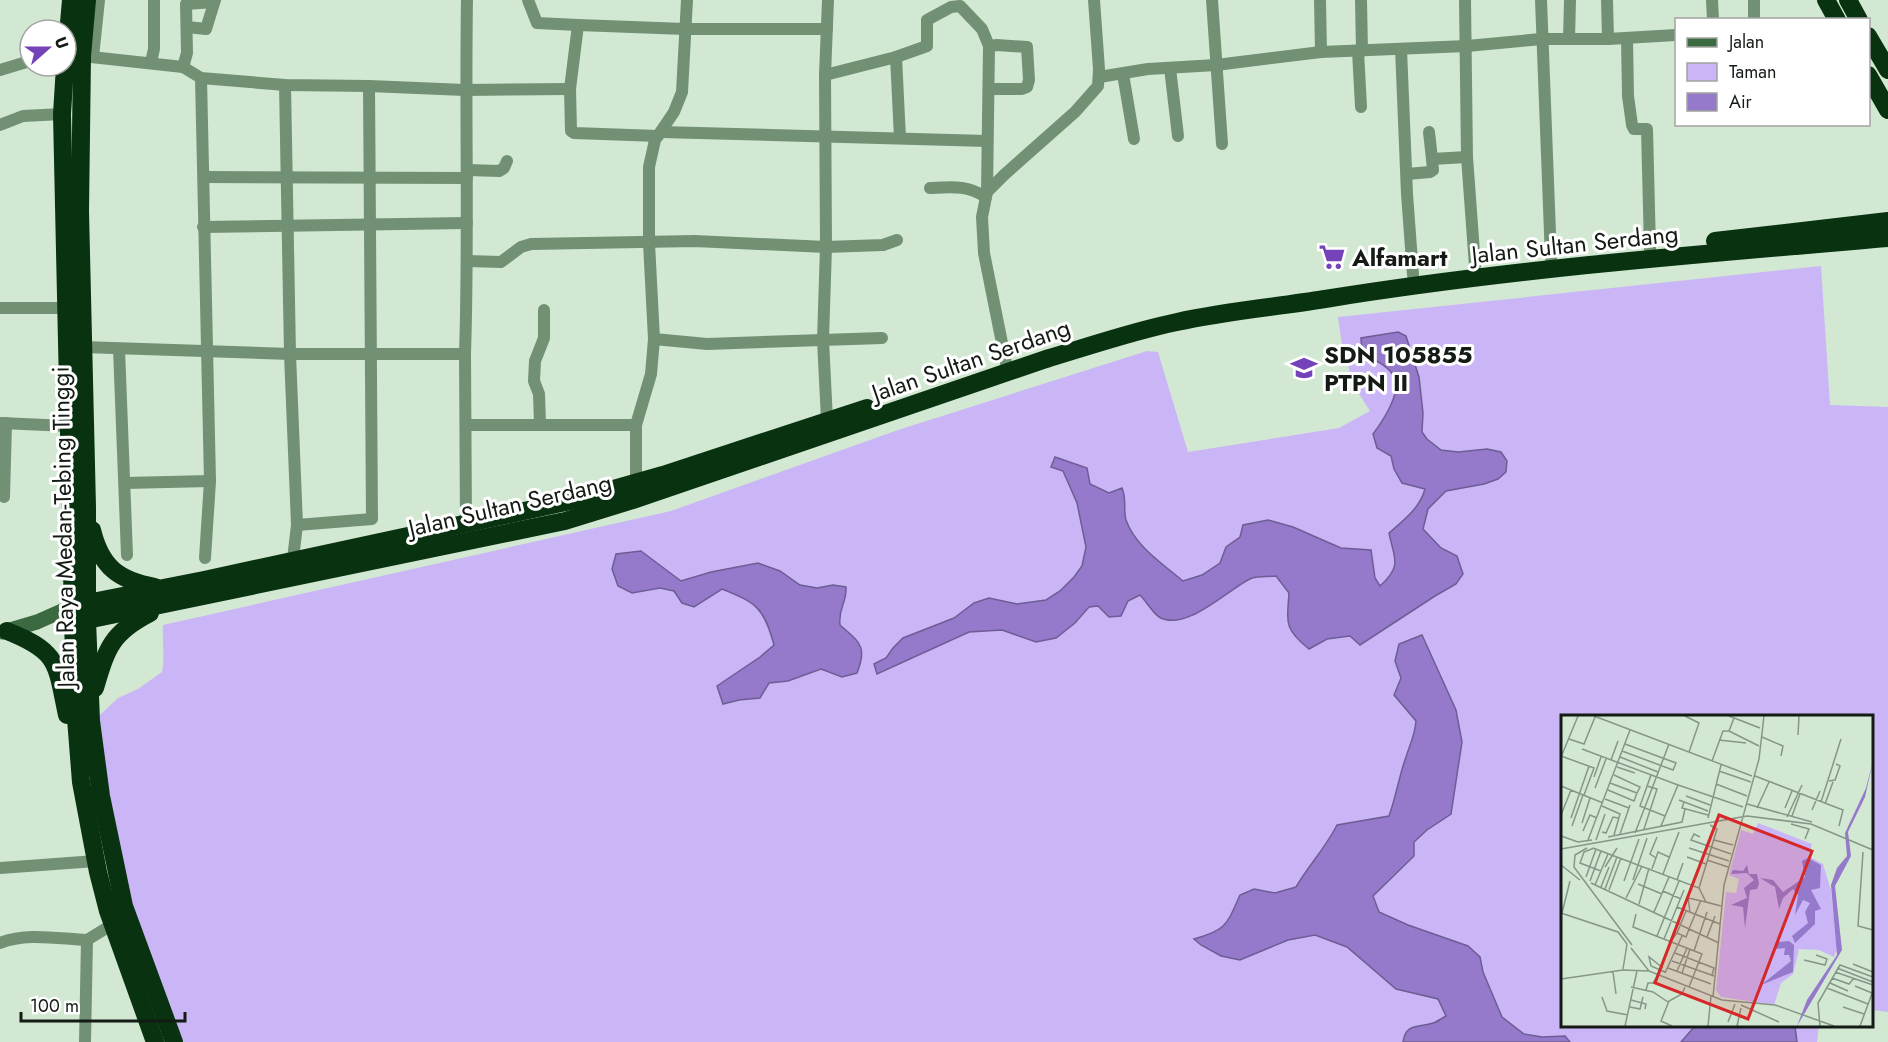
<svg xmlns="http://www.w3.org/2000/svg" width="1888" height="1042" viewBox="0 0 1888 1042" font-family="Jost,sans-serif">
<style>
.green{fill:#cab6f6}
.water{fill:#9579cb;stroke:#6e5d94;stroke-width:1.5}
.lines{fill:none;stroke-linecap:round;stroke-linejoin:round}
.street{stroke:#729174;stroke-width:12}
.secondary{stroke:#3c6a40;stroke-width:15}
.highway{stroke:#083210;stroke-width:18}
.labels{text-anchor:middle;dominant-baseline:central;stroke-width:6;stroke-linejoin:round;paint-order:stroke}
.street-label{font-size:24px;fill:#131b14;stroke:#fff}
.poi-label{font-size:24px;font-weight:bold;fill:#131b14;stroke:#fff;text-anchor:start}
.inset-road{fill:none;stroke:#869687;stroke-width:1.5}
.view{fill:#d62828;fill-opacity:0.15;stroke:#d62828;stroke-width:3}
.inset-edge{fill:none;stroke:#131b14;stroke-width:3}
</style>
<rect width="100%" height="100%" fill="#d2e8d3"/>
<path class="green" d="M1821,266L1830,405L1888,407V1012L1872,1010V716H1562V1026H1819L1817,1042H177L127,904L102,784L99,716L118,698L138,689L162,672C165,656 162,641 163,625L671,511L898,430L1147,351L1158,352L1188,452L1339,428L1370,411L1354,386L1342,345L1338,317Z"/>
<g class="water">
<path d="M1398,332L1406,336L1419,377L1423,413L1422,432L1427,439L1441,450L1458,452L1487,449L1501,452L1507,461L1506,472L1498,479L1484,484L1446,491L1428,509L1423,529L1441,548L1457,556L1463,574L1456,584L1435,596L1360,645L1350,636L1327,639L1309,649C1284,629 1287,623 1289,593L1276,576C1269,577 1259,576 1252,578C1229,588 1186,633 1159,617C1152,612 1146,601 1140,595L1128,601L1121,616L1109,617L1098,606L1089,607L1075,623L1056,638L1036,642L1002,630L969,632L877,674L874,664L886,658L893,648L903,638L954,618L974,603L989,598L1017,604L1046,600L1060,591L1074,577L1082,566L1086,547L1077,503L1063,471L1051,467L1055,457L1087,468L1090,484L1109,493L1122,488C1127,499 1123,509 1126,520C1135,546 1163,564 1183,581L1202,575L1220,563L1226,547L1240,537L1243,525L1268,520L1293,527L1341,548L1371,550L1375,578L1380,586C1403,565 1394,559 1389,533C1404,520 1420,508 1425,489L1402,483L1394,469L1391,456L1377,448L1373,434C1382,422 1401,394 1395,378C1389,366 1373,359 1362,353L1361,338Z"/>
<path d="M641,551L681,581L711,572L758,563L780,571L800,585L817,588L833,585L846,587C847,605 838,606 840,625C859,642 868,646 857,673L842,677L821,669L788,681L769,683L760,698L739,700L723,704L717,686L760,657L774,645C764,608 757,603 722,589L694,607L682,603L674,591L660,588L632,593L618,586L612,569L616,554Z"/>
<path d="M1422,635L1456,710L1462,742L1451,814L1427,830L1414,842V856L1373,896L1379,912L1408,925L1468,946L1480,957L1483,972L1502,1017L1524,1034L1542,1037L1565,1036L1570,1042H1403C1406,1022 1419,1028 1433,1023C1437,1022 1442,1018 1446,1016L1438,999L1396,989L1347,947L1315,935L1288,940L1240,960L1221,956L1201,945L1194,939C1227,930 1227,924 1240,895L1254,889L1275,893L1296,887C1309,865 1326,847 1337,825L1389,816C1396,797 1399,776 1406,757C1410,744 1415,735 1416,721L1394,695L1401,678L1395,661L1399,644Z"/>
<path d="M1695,1026H1795L1797,1042H1681Z"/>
</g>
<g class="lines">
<g class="street">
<path d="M528,0L537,23L578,25L570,89L571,131L574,133L658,136"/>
<path d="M1212,0L1222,144"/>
<path d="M1320,0L1321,52"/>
<path d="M1361,0L1362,51"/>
<path d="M1465,0L1467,157L1475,266"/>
<path d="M1541,0L1551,259"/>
<path d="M1607,0L1608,39"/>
<path d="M1712,0L1713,20"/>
<path d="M1754,0V20"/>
<path d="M578,25L685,29H827"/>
<path d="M187,27L206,29L215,0"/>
<path d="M1569,39L1570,0"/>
<path d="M1627,39L1628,96L1632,125L1634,129H1647L1650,249"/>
<path d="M989,46L997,45L1027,47L1029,80L1027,87L1022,89H990"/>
<path d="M1401,49L1407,194L1413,275"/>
<path d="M1358,51L1361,107"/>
<path d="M82,56L183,67L201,78L285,85L369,86L465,90L570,89"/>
<path d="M93,57L99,0"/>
<path d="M896,57L900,138"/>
<path d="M151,62L154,49V0"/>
<path d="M183,67L187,53L186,4L214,2"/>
<path d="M1170,68L1178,136"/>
<path d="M0,70L30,61"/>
<path d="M1123,74L1134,139"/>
<path d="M825,75L896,57L927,46V20L951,7L960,6L982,29L989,46L987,192"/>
<path d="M1099,77L1148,69L1216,65L1321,52L1467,46L1541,39H1608L1676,35"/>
<path d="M201,78L210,481L205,558"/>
<path d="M285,85L290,354L297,525L293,559"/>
<path d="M0,125L23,116L62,114"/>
<path d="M661,132L987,141"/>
<path d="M1429,132L1432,159"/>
<path d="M467,170L499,171L504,168L507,161"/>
<path d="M1407,174L1430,172L1433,170L1432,159L1467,157"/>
<path d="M204,177L467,178"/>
<path d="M930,188C953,187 966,185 986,197"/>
<path d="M203,227L467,223"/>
<path d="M468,261L501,262L521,247L531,244L695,241L826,247L883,245L897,240"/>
<path d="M0,308H74"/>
<path d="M654,339L707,344L882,338"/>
<path d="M83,347L290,354H465C469,236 465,118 467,0"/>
<path d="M119,349L127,555"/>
<path d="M465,354L466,524"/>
<path d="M1006,363L984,253L982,217L987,192L1004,175L1075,112L1098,86L1099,69L1094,0"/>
<path d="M827,420L823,340L826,247L825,75L828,0"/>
<path d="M1,423L68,426"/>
<path d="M540,424L539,394L534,381L535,361L544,338V310"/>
<path d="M466,425H636"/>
<path d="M125,483L210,481"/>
<path d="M636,483V425L651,374L654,339L649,243V167L655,140L674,112L682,92L687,0"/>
<path d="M4,497L6,423"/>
<path d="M297,525L372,519L369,86"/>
<path d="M0,868L96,861"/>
<path d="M0,943C26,932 60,939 87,940"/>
<path d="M85,1042L87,940L113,924"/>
</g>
<path class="secondary" d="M3,632L37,622L73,606"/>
<g class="highway">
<path d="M87,0L82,56L80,211L87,507V620L91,721L101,796L124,906L174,1042"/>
<path d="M1826,0L1837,20"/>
<path d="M1848,0L1859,20"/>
<path d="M1868,36L1888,70"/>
<path d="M66,57L71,0"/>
<path d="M65,66L62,114L75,706L81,782L98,872L108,911L155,1042"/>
<path d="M1868,75L1888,110"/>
<path d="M1715,241L1888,221"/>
<path d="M92,530C101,567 118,580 155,587"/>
<path d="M87,603L204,580L575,500L663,475L867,408"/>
<path d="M87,620L565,521L633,500L1046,359C1090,346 1133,331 1177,322C1226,311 1276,307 1325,299C1511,269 1700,254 1888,238"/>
<path d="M7,631C60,652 56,664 67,715"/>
<path d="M95,688C107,648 111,633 150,613"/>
</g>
</g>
<defs>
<g id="supermarket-bare" transform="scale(2.07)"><path d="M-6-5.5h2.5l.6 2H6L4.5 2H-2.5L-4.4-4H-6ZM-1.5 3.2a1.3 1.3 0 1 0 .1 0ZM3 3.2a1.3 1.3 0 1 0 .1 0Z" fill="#7443ba" stroke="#fff" stroke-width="2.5" paint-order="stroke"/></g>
<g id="school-bare" transform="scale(2.07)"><path d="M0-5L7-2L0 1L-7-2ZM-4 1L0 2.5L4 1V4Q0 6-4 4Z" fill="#7443ba" stroke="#fff" stroke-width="2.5" paint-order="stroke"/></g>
</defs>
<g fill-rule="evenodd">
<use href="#supermarket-bare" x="1332" y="257"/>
<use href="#school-bare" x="1304" y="368"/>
</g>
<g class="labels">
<g class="street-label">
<text transform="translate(1575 244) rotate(-6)">Jalan Sultan Serdang</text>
<text transform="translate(971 360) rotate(-19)">Jalan Sultan Serdang</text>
<text transform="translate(510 505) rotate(-13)">Jalan Sultan Serdang</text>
<text transform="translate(63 527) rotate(-91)">Jalan Raya Medan-Tebing Tinggi</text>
</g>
<g class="poi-label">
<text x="1352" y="257">Alfamart</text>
<text x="1324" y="354">SDN 105855<tspan x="1324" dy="28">PTPN II</tspan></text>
</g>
</g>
<g transform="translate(1561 715)">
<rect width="312" height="312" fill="#d2e8d3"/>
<path d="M197,108L251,129L247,141L262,149L270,175L276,234L273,242L258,235L238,234L232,259L220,268L213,290L160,282L155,275L165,177L175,178L178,164L168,160L180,115L192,119Z" fill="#cab6f6"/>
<path d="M312,46L304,82L287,117L290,141L274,171L281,235L236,311L246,285L276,240L270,170L276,153L286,141L284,118L305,73ZM247,143L260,150L259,173L250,175L260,194L254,196V209L234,228L231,221L247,208L244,197L249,188L242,185L234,200L237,180L232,174L222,183L218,194L214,172L199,163L212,165L222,177L244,162L241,146ZM186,150L188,159H196L198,169L196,174L189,175L184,213L182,192L170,190L186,183L183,173L193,165L186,158L170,159L172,155L182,156ZM228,226L233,230L232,257L200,270L230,246L228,240H223L224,233L214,234L217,227Z" fill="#9579cb"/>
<path class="inset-road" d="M33,1L191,61M124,1L138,8L128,37M168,1L199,13M168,16L198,31M237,20L238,1M201,22L222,31L220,41M8,24L23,29L34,2M158,25L185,28M21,34L117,70M61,36L112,55L115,48L64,29M0,41L33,53L23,80M0,42L17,1M59,42L97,57M50,45L57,26M151,46L162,16H168L173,3M56,52L74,58M158,56L190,67M90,60L79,91L104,101M194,61L282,95L278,111M33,62L40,42M268,66L274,65L279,51L275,49M49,68L76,78L79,72L53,60M155,69L186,81M0,71L42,88M34,73L45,44M47,75L73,86L76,78M125,81L149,90M44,84L68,93M118,85L147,96M123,87L121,93L147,100M260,87L280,24M186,89L251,107M264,89L272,67M41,91L59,99L53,120M196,93L208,67M224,93L231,76M251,95L259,76M0,100L10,75M231,101L239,79M226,102L241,70M10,103L28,51M147,103L160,50M21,108L29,83M230,109L248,114L244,124M11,111L22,80M100,111L117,70L182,92M83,114L96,74L86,71M22,116L29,100L36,103M41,117L45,118L52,102L57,103M74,118L108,29M59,119L69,90M0,121L17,127L31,125M47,122L121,107L124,94M139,122L133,119L130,125L170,139M27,125L69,15M35,125L44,99M153,125L172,130M26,133L14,140L13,152L71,230M32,133L138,173L145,187L160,191M33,133L23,137L19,148L40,156M128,133L168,146M0,134L186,101L250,109L312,135M302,137L297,211L312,215M126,142L145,149M95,143L89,139L96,122M146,145L167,152M0,150L19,165M44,152L56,133M91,154L97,137L108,142M102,159L118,117M25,162L35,134M72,165L86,123M116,165L122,148M29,166L40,136M63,166L78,124M30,168L158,228M77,169L101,179M34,170L47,139M40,172L48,152M138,173L156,114L149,110M44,174L56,142M48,175L60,143M123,175L116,192L159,209M102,176L120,184M65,183L81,151M78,189L88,153M93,197L108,162M129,197L127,183L145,187M0,198L57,217L66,229L62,254M1,198L9,166M75,199L72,212L141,239L128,272M128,214L140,185M116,218L125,196M96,221L118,166M146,222L154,201M103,224L116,192M109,227L116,218L125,222L128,214M70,233L88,256M133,236L146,197M114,238L153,253L151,260M243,245L264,250L266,244L255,240M111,246L153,261M292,249L312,257M102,253L88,242L90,251L104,257M107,253L150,269M276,253L312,267M116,256L126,233M52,257L55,279M274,257L312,270M104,258L121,221M121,258L129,234M271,263L288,269L293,263M0,264L62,255L88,256L161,285L214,290L273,311M269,268L287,276M294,271L311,278M70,272L92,277L107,287M266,273L307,289M85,275L87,268H92L96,262M41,282L46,296L67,300M152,282L163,170L198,44L203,1M70,285L85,289L84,294M180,290L218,307M69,292L79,294L82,282M282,292L303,299M167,307L174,289M64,311L76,256M111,311L100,306L108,286L121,279L124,272M147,311L150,281M176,311L180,293M259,311L257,288L279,250L312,262M299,311L312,276"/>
<path class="view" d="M158,100L251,136L187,304L94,268Z"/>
<rect width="312" height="312" class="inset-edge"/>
</g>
<rect x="1675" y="18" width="195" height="108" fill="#ffffff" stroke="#a1a4a1" stroke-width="1.5"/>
<rect x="1687" y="38" width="30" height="9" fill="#3c6a40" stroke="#a1a4a1" stroke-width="1.5"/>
<text x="1729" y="48" font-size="18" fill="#131b14">Jalan</text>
<rect x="1687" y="63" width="30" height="18" fill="#cab6f6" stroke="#a1a4a1" stroke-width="1.5"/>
<text x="1729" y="78" font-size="18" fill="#131b14">Taman</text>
<rect x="1687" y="93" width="30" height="18" fill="#9579cb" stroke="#a1a4a1" stroke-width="1.5"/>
<text x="1729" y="108" font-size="18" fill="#131b14">Air</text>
<g transform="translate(48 48) rotate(69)"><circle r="28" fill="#ffffff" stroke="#a1a4a1" stroke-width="1.5"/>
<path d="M0-4.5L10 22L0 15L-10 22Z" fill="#7443ba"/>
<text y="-9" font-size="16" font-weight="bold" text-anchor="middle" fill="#131b14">U</text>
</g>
<path d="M21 1012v9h164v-9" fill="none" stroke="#131b14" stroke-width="3"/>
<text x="30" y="1012" font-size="18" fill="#131b14" stroke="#ffffff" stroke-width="4.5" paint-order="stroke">100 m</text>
</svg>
